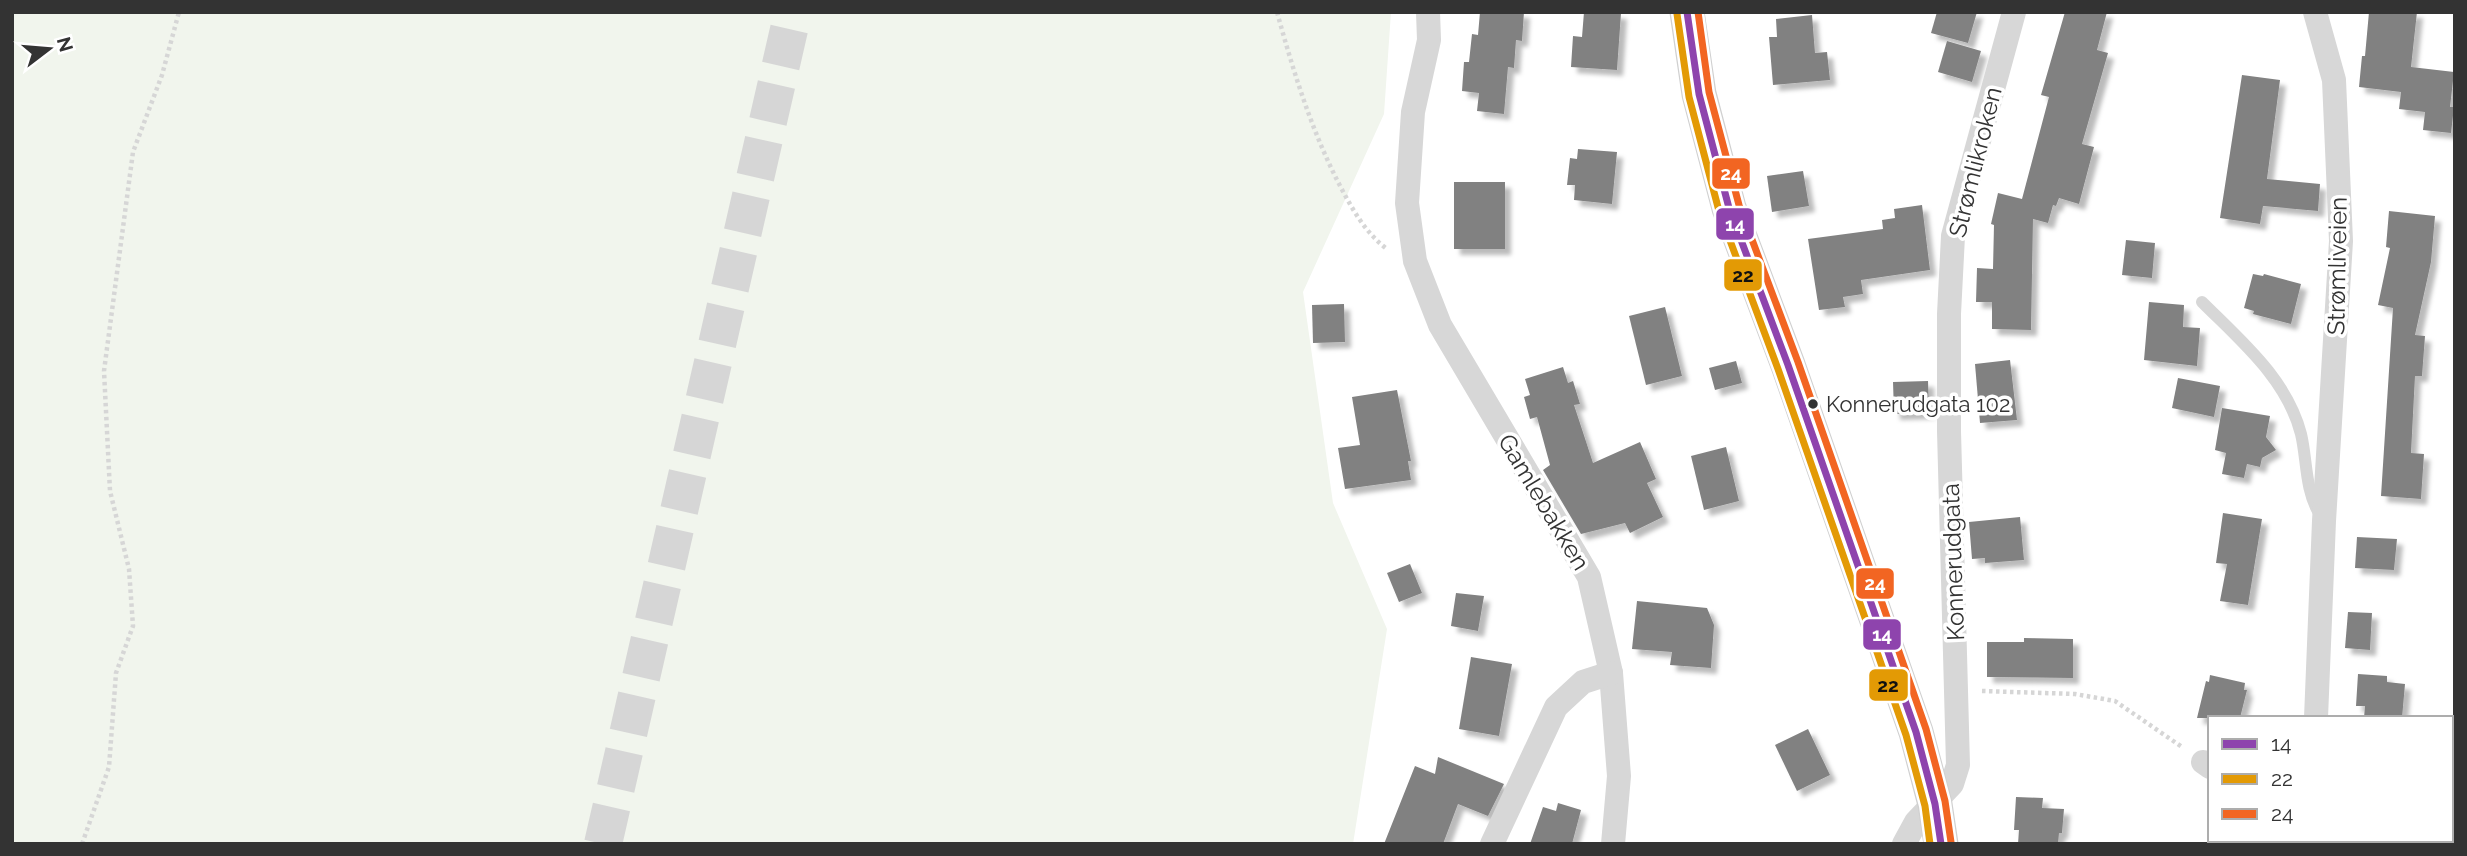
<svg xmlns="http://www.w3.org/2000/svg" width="2467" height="856" viewBox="0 0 2467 856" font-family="Raleway,sans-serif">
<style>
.green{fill:#f1f5ed}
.building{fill:#818181;filter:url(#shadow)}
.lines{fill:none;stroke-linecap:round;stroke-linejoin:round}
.highway-tunnel{stroke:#d6d6d6;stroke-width:38;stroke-dasharray:38 19;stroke-linecap:butt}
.path{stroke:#d6d6d6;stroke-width:4.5;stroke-dasharray:3.5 3.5;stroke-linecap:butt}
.lane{stroke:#d7d7d7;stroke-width:12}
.street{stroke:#d7d7d7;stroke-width:24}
.secondary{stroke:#d0d0d0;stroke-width:35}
.bus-1-casing{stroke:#fff;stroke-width:12}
.bus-2-casing{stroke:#fff;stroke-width:12}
.bus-3-casing{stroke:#fff;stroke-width:12}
.bus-1{stroke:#8e44ad;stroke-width:7}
.bus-2{stroke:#e39a05;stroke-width:7}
.bus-3{stroke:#f26522;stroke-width:7}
.bus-dot{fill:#333;stroke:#fff;stroke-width:2.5}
.labels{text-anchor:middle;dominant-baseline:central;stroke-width:7;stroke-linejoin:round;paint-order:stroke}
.bus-label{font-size:22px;fill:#333;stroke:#fff;text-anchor:start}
.street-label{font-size:24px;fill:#333;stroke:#fff}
.line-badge{stroke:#fff;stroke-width:2.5}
.badge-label{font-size:19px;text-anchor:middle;font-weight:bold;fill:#fff}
.pale-badge-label{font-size:19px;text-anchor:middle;font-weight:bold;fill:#111}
</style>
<defs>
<filter id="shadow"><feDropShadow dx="6" dy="6" stdDeviation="2" flood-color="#0004"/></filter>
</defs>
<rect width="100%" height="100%" fill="#fff"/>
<path class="green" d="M12,12H1391L1384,114L1303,292L1333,503L1387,629L1353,844H12Z"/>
<g class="building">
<path d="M1480,12H1524L1522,41L1516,40L1514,68L1508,67L1504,114L1477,111L1479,93L1462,91L1464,62H1469L1472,34L1478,35Z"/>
<path d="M1584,12L1621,13L1617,70L1571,67L1573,36L1582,37Z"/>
<path d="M1937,12H1977L1968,43L1931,33Z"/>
<path d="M2065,12H2107L2097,50L2108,53L2082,144L2094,147L2079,204L2059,198L2056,206L2053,205L2048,223L2033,219L2031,330L1992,329V302H1976L1977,268L1993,269L1994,225L1991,224L1998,193L2022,199L2049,97L2041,95Z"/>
<path d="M2369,12H2417L2411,67L2454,72L2450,107H2454L2451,133L2423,130L2425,112L2399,109L2401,92L2359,87L2362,56H2365Z"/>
<path d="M1812,15L1815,53L1827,52L1830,80L1773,85L1769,37H1777L1776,19Z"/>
<path d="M1947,41L1981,51L1972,82L1938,72Z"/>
<path d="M2242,75L2280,80L2267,179L2320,184L2318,211L2263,206L2260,224L2220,218Z"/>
<path d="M1578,149L1617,152L1612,204L1574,200L1575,185H1567L1570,158L1577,159Z"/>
<path d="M1803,171L1809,206L1772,212L1767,176Z"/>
<rect x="1454" y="182" width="51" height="67"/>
<path d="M1922,205L1930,270L1861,280L1863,294L1843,297L1845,307L1819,310L1808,239L1883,229L1882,220L1895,218L1894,209Z"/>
<path d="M2389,211L2435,216L2431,262L2415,335L2425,336L2422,376H2415L2411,453L2424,454L2421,499L2381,496L2393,308L2378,305L2390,248L2386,247Z"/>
<path d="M2126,240L2155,243L2152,278L2122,275Z"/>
<path d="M2253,274L2263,276L2264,274L2301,284L2291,324L2253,314L2254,311L2244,308Z"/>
<path d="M2149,302L2184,305L2183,327L2200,328L2197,366L2144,360Z"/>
<path d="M1344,304L1345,342L1313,343L1312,305Z"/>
<path d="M1665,307L1682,376L1646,385L1629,316Z"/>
<path d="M2010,360L2017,420L1980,423L1975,364Z"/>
<path d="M1736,361L1742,383L1715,390L1709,368Z"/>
<path d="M1563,367L1568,383L1573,381L1580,404L1574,405L1593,463L1640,442L1656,479L1647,483L1663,517L1630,533L1625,523L1581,534L1543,470L1550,465L1537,417L1530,419L1524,397L1530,395L1525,379Z"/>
<path d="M2178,378L2220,386L2214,417L2172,408Z"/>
<path d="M1928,381L1929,413L1894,414L1893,382Z"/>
<path d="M1397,390L1411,461H1408L1411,480L1345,489L1338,448L1360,445L1352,397Z"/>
<path d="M2222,408L2270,416L2266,437L2276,450L2262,458L2260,467L2247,464L2244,478L2222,474L2226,453L2215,450Z"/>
<path d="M1726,447L1739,501L1704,510L1691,456Z"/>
<path d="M2223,513L2262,519L2248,605L2220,601L2227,564L2216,563Z"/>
<path d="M2020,517L2024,560L1985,563V558L1972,559L1969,522Z"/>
<path d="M2357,537L2397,539L2394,570L2355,568Z"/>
<path d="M1410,564L1422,593L1399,602L1387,573Z"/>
<path d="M1456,593L1484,596L1478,631L1451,626Z"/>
<path d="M1637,601L1707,608L1714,625L1711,668L1670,665L1672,652L1632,649Z"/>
<path d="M2348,612L2372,613L2370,650L2345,648Z"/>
<path d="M2024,638L2073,639V678L1987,677V642H2024Z"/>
<path d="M1471,657L1512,664L1499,736L1459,729Z"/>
<path d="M2358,674L2387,676V682L2405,684L2402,718H2364L2365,706H2356Z"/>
<path d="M2210,675L2245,683L2244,690H2247L2240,718H2197L2206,681L2209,682Z"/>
<path d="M1808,729L1830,775L1797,791L1775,745Z"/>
<path d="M1438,757L1504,784L1488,816L1458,804L1443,844H1384L1415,766L1435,774Z"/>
<path d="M2016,797L2043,798L2042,808L2064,809L2062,833H2059L2058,844H2018L2019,830H2014Z"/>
<path d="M1558,803L1581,810L1572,844H1530L1543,807L1556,811Z"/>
</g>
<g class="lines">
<path class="highway-tunnel" d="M603,844L793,12"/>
<g class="path">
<path d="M1277,12C1293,70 1310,126 1337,180C1350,205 1364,232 1387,249"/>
<path d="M1982,691L2075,694L2115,701L2182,747"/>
<path d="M82,844L109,767L116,673L133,626L129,569L110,491L104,371L133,152L162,75L179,12"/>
</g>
<path class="lane" d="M2202,302C2241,341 2287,379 2301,434C2307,459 2305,490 2319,513"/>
<g class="street">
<path d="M1428,12L1429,40L1413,112L1407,203L1415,261L1440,325L1589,577L1611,673L1619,776L1613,844"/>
<path d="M2315,12L2334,80L2341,241L2324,521L2316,718"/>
<path d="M2203,762L2210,767"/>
<path d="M2292,840L2296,844"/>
<path d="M1492,844L1556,707L1583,682L1611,673"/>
<path d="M1904,844L1916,822L1952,784L1958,765L1949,431V314L1953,236L2014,12"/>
</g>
<path class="secondary" d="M1687,12L1699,94L1729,208L1788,365L1916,732L1935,804L1941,844"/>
<g class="bus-1-casing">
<path id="bus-1" d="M1687,12L1699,94L1729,208L1788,365L1916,732L1935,804L1941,844"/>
</g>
<g class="bus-2-casing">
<path id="bus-2" d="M1677,14L1689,97L1719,211L1778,369L1906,735L1925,806L1930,844"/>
</g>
<g class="bus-3-casing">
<path id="bus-3" d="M1698,12L1709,92L1739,205L1798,362L1926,729L1945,801L1951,842"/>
</g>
<use href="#bus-1" class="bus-1"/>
<use href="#bus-2" class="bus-2"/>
<use href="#bus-3" class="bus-3"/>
</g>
<circle class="bus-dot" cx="1813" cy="404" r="6"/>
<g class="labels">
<g class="bus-label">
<text x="1826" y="404">Konnerudgata 102</text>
</g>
<g class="street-label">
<text transform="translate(1975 162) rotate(-76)">Strømlikroken</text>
<text transform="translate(2337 266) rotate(-89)">Strømliveien</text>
<text transform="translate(1544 502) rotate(59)">Gamlebakken</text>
<text transform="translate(1953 562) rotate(-92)">Konnerudgata</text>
</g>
</g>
<g class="line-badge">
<rect x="1711" y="157" width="40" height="33" rx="7" fill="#f26522"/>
<rect x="1715" y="207" width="40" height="34" rx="7" fill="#8e44ad"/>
<rect x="1723" y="258" width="40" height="34" rx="7" fill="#e39a05"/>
<rect x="1855" y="567" width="40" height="33" rx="7" fill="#f26522"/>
<rect x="1862" y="618" width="40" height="33" rx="7" fill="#8e44ad"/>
<rect x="1868" y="668" width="41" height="34" rx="7" fill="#e39a05"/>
</g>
<g class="badge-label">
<text x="1731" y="180">24</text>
<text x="1735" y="231">14</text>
<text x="1875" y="590">24</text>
<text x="1882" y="641">14</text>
</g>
<g class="pale-badge-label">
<text x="1743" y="282">22</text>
<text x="1888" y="692">22</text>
</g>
<rect width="2467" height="856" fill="none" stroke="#333333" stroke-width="28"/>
<rect x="2208" y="716" width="245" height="126" fill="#ffffff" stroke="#adadad" stroke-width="2"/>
<rect x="2222" y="739" width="35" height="10" fill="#8e44ad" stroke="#adadad" stroke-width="2"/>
<text x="2271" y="751" font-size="21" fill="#333333">14</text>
<rect x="2222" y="774" width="35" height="10" fill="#e39a05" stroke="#adadad" stroke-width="2"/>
<text x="2271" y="786" font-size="21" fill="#333333">22</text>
<rect x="2222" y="809" width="35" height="10" fill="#f26522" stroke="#adadad" stroke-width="2"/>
<text x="2271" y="821" font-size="21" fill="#333333">24</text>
<g transform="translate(49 49) rotate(74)" stroke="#ffffff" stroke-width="5" paint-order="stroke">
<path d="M0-5L12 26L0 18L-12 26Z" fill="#333333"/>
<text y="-10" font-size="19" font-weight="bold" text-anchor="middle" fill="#333333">N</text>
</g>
</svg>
